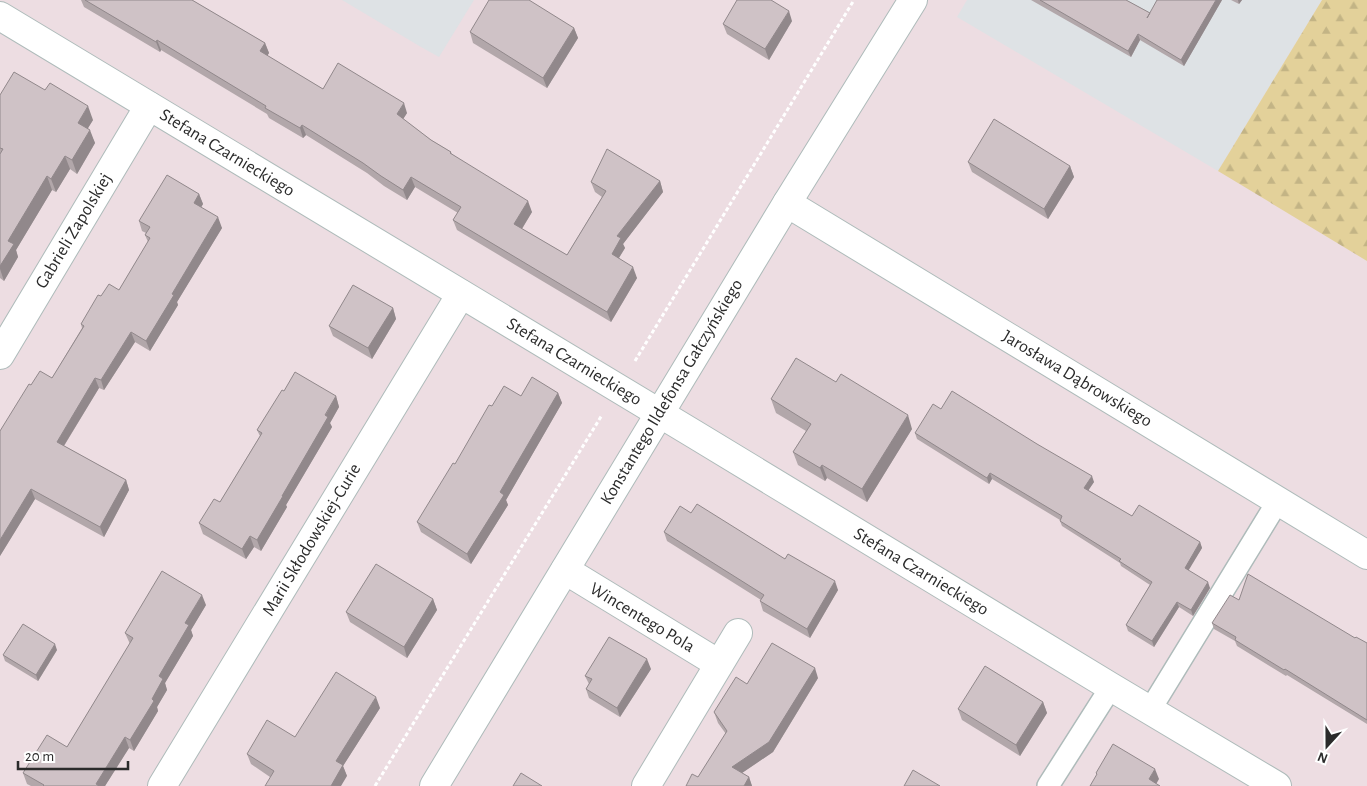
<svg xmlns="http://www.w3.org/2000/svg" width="1367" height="786" viewBox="0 0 1367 786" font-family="'Alegreya Sans',sans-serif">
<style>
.industrial{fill:#dee2e5}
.forest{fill:url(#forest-firs)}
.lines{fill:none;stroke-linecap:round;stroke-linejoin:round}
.service-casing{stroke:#aebbba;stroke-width:24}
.minor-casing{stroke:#aebbba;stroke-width:30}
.tertiary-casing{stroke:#aebbba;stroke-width:30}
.path{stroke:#fff;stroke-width:3;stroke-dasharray:4 2.5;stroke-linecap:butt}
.service{stroke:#fff;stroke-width:21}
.minor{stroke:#fff;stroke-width:28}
.tertiary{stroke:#fff;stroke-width:28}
.wall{fill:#b2a7aa}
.shaded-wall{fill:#91888b}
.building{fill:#cfc2c6;stroke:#91888b}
.labels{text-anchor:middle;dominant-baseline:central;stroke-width:4.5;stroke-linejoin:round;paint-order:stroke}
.street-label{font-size:18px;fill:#2b2b2b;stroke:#fff}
</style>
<defs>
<pattern id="forest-firs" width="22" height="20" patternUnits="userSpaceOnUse" patternTransform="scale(1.25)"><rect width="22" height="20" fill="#e3d19a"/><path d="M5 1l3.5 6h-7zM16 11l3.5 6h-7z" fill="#c3b485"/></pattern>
</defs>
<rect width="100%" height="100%" fill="#eddde2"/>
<g class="industrial">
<path d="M342,0H474L439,57L421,47Z"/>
<path d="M967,0H1322L1218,171L957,17Z"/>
</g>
<path class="forest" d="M1322,0H1367V261L1218,171Z"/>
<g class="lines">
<g class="service-casing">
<g id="service">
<path d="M1150,710L1278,501"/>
<path d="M1048,786L1111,687"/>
</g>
</g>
<g class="minor-casing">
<g id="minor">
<path d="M0,16L694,434L1111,687L1277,786"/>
<path d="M787,203L1367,555"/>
<path d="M0,355L149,106"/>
<path d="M565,570L719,664"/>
<path d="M162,786L461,294"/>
<path d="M646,786L738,633"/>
</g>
</g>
<g class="tertiary-casing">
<path id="tertiary" d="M434,786L787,203L913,0"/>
</g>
<g class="path">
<path d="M635,361L854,0"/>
<path d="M375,786L602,415"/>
</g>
<use href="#service" class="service"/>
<use href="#minor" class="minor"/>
<use href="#tertiary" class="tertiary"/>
</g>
<g class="wall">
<path d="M81,0H192L265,43L269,53L267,56L323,89L407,113L403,119L431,140L451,152L452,154L532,212L522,229L567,255L602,197L595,192L591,182L660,181L663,192L623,244L625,248L619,258L637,278L611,322L457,230L453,220L458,213L415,187L407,200L384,186L367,173L306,135L303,138L269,118L267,114L161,50L160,52L84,7Z"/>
<path d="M1031,0H1126L1150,13L1222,0L1184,66L1140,40L1131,57Z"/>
<path d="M1231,0H1242L1239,4Z"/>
<path d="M792,21L769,60L727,34L723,24Z"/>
<path d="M574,28L578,38L547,88L473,43L470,32Z"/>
<path d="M0,95L93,120L88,128L95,143L77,174L70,169L56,192L52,190L16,250L18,257L4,281L0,278Z"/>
<path d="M968,162L1070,166L1074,177L1048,219L972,172Z"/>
<path d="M199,194L203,204L201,207L222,228L177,302L178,305L150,351L135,342L104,390L99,388L64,446L126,480L129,490L104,537L35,499L0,556L31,385L52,378L82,328L81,324L101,296L119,290L148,242L145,235L146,233L142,231L139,221Z"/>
<path d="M393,308L396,319L372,359L333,336L329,326Z"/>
<path d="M284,391L336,396L339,407L330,423L332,427L286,505L287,507L261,551L254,547L246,559L203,534L199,523L220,502L260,436L257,430Z"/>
<path d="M558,393L562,403L506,500L508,505L471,564L421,532L417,522L455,464L521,396Z"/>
<path d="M771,399L912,429L867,502L827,478L825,481L798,465L793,452L806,431L776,413Z"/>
<path d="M941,409L1094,482L1088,490L1132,516L1200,542L1202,548L1188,570L1210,588L1193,616L1179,607L1154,647L1128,631L1126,625L1150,585L1121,566L1120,563L1062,526L1060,521V520L992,479L989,484L917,439L915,433Z"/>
<path d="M691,513L785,559L838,590L810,638L763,611L760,601L761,600L667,541L664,532Z"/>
<path d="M433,599L437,610L407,658L350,622L346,612Z"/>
<path d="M1239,600L1355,638L1367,643V724L1287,675L1286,676L1237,646L1235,641L1214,629L1212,623Z"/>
<path d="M206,605L191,630L193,636L165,683L167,690L157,707L158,711L134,751L129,748L105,786H31L27,784L23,773L67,747L130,644L125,633Z"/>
<path d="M57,650L38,681L5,661L3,655Z"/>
<path d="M651,669L620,717L589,698L586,689L589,684L585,676Z"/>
<path d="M818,678L773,752L742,773L749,777L752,786H686L698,777L726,734L718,723L714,712L747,684Z"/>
<path d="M1043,702L1047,713L1020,756L962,720L958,709Z"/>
<path d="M380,708L343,766L347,776L270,777L251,764L247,754Z"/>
</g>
<g class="shaded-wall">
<path d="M1216,0H1222L1184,66L1181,60Z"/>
<path d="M1238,0H1242L1239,4Z"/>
<path d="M789,11L792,21L769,60L765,49Z"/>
<path d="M574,28L578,38L547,88L543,78Z"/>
<path d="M1138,34L1140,40L1131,57L1128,51Z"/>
<path d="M157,40L161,50L160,52L156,42Z"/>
<path d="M265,43L269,53L264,61L260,51Z"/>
<path d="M404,103L407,113L400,124L397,114Z"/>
<path d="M88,106L93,120L83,136L78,123Z"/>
<path d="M302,125L306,135L303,138L300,128Z"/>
<path d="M90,130L95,143L77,174L72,160Z"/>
<path d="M65,156L70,169L56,192L51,179Z"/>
<path d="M1070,166L1074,177L1048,219L1044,209Z"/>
<path d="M47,176L52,190L16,250L18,257L4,281L0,269V266L8,241Z"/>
<path d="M411,177L415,187L407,200L403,190Z"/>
<path d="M660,181L663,192L623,244L625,248L615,264L612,254L617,236Z"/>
<path d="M199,194L203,204L198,213L194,203Z"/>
<path d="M528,201L532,212L518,235L514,224Z"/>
<path d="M218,217L222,228L177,302L178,305L150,351L146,341L172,294Z"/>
<path d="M633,267L637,278L611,322L607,312Z"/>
<path d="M393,308L396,319L372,359L368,348Z"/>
<path d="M131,332L135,342L104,390L101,380Z"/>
<path d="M95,378L99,388L60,452L57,442Z"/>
<path d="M558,393L562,403L506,500L508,505L471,564L467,554L500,492Z"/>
<path d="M336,396L339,407L330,423L332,427L286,505L287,507L261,551L257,540L282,496Z"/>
<path d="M908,415L912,429L867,502L862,489Z"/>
<path d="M822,465L827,478L825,481L820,468Z"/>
<path d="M990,473L992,479L989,484L987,478Z"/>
<path d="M1092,476L1094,482L1086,494L1084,488Z"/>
<path d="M126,480L129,490L104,537L100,527Z"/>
<path d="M31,489L35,499L0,556V540Z"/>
<path d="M250,536L254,547L246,559L242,549Z"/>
<path d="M1200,542L1202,548L1187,573L1185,568Z"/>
<path d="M835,581L838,590L810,638L807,629Z"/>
<path d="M1208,582L1210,588L1193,616L1191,610Z"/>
<path d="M202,595L206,605L191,630L193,636L165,683L167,690L157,707L158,711L134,751L130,740L152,699L159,676L185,623Z"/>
<path d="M433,599L437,610L407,658L404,647Z"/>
<path d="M1177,602L1179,607L1154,647L1152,641Z"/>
<path d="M55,644L57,650L38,681L36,675Z"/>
<path d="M647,659L651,669L620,717L617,708Z"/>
<path d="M815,668L818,678L773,752L736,777L732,767Z"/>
<path d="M376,697L380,708L343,766L347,776L341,786H331L336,761Z"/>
<path d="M1043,702L1047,713L1020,756L1016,745Z"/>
<path d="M125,737L129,748L105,786H97L96,784Z"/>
<path d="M1155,769L1159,779L1155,786L1149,779Z"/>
<path d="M749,777L752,786H744Z"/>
</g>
<g class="building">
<path d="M85,0H192L265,43L260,51L323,89L338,63L404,103L397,114L431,140L451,152L450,153L528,201L514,224L567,255L606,191L591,182L607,149L660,181L617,236L621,238L612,254L633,267L607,312L453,220L461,207L411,177L403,190L381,176L363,163L302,125L300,128L265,108L266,106L157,40L156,42Z"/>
<path d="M489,0H529L574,28L543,78L470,32Z"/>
<path d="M737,0H771L789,11L765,49L723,24Z"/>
<path d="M1040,0H1126L1150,13L1147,18L1157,0H1216L1181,60L1138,34L1128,51Z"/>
<path d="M14,72L45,90L50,83L88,106L78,123L90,130L72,160L65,156L51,179L47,176L8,241L14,244L0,266V154L3,149L0,148V95Z"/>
<path d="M994,119L1070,166L1044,209L968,162Z"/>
<path d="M167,175L199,194L194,203L218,217L172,294L174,295L146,341L131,332L101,380L95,378L57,442L126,480L100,527L31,489L0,540V431L29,384L31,385L40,371L52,378L84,326L81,324L98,295L101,296L109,284L119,290L150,238L145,235L150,227L139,221Z"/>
<path d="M353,285L393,308L368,348L329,326Z"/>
<path d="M796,358L836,382L841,374L908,415L862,489L822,465L820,468L793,452L811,424L771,399Z"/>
<path d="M295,372L336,396L325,415L328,417L282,496H283L257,540L250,536L242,549L199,523L214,499L220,502L262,433L257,430L282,390L284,391Z"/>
<path d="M532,377L558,393L500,492L504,495L467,554L417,522L453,463L455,464L489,405L492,406L504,386L521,396Z"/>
<path d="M952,391L1037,444L1092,476L1084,488L1132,516L1139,505L1200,542L1185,568L1208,582L1191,610L1177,602L1152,641L1126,625L1152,582L1119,561L1121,559L1060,521L1062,516L990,473L987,478L915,433L933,404L941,409Z"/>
<path d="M697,504L785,559L788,554L835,581L807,629L760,601L764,595L664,532L680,506L691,513Z"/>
<path d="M376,564L433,599L404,647L346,612Z"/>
<path d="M162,571L202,595L185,623L189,625L159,676L163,679L152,699L154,701L130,740L125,737L96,784L98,785V786H43L44,785L23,773L47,735L67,747L133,638L125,633Z"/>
<path d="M1248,574L1355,638L1356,637L1367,643V720L1285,669L1284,670L1235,640L1236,637L1212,623L1230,595L1239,600Z"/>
<path d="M23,624L55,644L36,675L3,655Z"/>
<path d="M609,637L647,659L617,708L586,689L592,679L585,676Z"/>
<path d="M772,643L815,668L769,742L732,767L749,777L744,786H686L692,774L698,777L727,731L714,712L736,677L747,684Z"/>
<path d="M985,666L1043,702L1016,745L958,709Z"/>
<path d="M336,672L376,697L336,761L343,765L331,786H265L274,771L247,754L267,720L295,737Z"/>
<path d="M1113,744L1155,769L1149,779L1160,786H1090L1097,774L1096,773Z"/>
<path d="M913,770L940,786H904Z"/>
<path d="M521,773L542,786H513Z"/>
</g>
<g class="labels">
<g class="street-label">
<text transform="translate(227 153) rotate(31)">Stefana Czarnieckiego</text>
<text transform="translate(74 231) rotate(-59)">Gabrieli Zapolskiej</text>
<text transform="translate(574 362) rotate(31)">Stefana Czarnieckiego</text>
<text transform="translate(1077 379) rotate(31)">Jarosława Dąbrowskiego</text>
<text transform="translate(672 392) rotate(-59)">Konstantego Ildefonsa Gałczyńskiego</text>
<text transform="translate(312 540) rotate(-59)">Marii Skłodowskiej-Curie</text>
<text transform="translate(921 572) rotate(31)">Stefana Czarnieckiego</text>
<text transform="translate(642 618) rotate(31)">Wincentego Pola</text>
</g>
</g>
<g transform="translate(1327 746) rotate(201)" stroke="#ffffff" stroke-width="4" paint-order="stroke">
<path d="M0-4L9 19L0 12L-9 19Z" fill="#2b2b2b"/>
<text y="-8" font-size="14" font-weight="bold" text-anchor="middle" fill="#2b2b2b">N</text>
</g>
<path d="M18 761v8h110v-8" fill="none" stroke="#2b2b2b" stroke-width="2.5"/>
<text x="25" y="761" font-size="15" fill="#2b2b2b" stroke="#ffffff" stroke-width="4" paint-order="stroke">20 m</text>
</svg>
